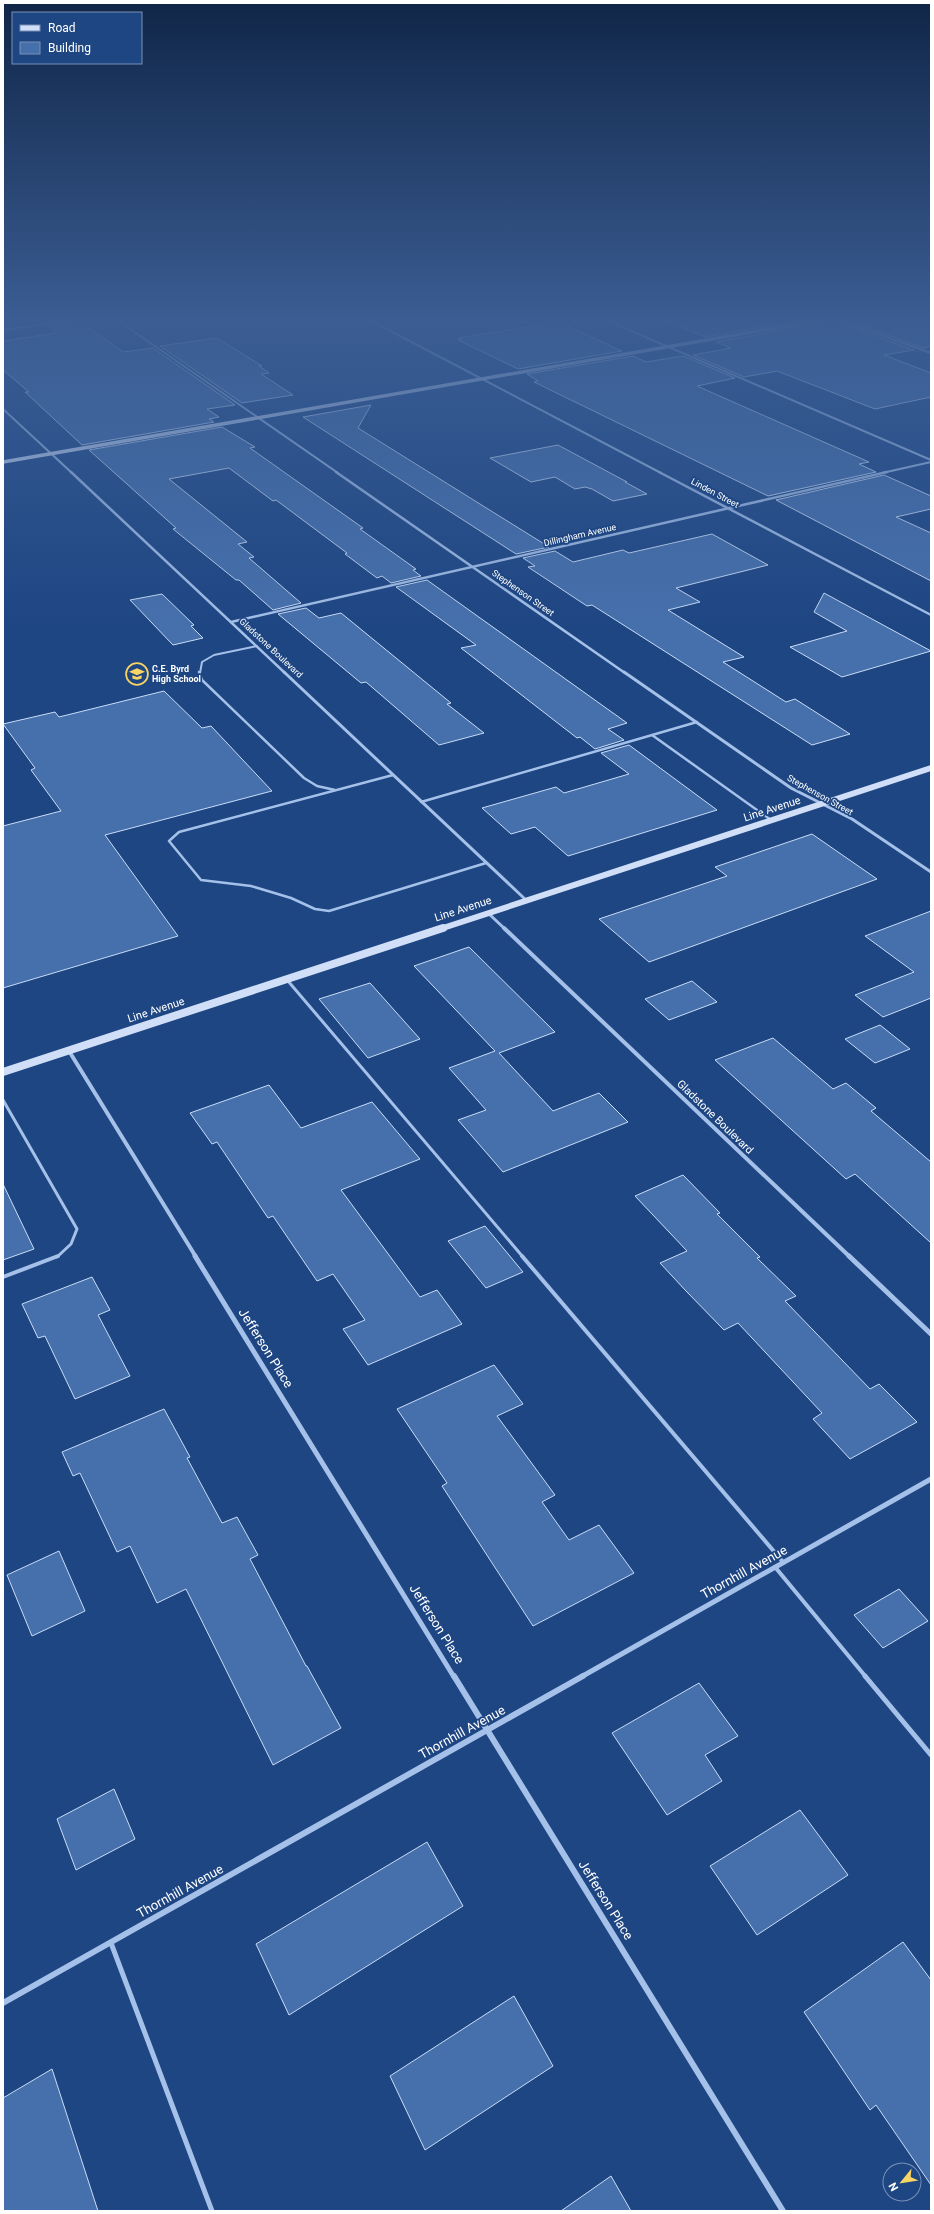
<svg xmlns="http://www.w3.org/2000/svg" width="934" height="2214" viewBox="0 0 934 2214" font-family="Roboto,sans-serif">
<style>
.building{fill:#4670ac;stroke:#c9dcf7}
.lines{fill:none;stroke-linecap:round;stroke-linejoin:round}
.lane-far4{stroke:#a5c1e9;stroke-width:2}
.lane-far3{stroke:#a5c1e9;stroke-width:2.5}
.lane-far2{stroke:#a5c1e9;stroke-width:3}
.lane-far1{stroke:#a5c1e9;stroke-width:4}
.lane{stroke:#a5c1e9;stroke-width:5}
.street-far5{stroke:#a5c1e9;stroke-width:2}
.street-far4{stroke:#a5c1e9;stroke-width:2.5}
.street-far3{stroke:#a5c1e9;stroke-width:3}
.street-far2{stroke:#a5c1e9;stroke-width:4}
.street-far1{stroke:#a5c1e9;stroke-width:5}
.street{stroke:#a5c1e9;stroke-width:6}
.secondary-far2{stroke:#d0dff7;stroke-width:3.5}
.secondary-far1{stroke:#d0dff7;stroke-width:6}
.secondary{stroke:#d0dff7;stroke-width:8}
.labels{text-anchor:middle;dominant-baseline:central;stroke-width:3.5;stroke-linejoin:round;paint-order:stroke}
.far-street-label{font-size:9px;fill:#fff;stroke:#1e4683}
.far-poi-label{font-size:9px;font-weight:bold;fill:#fff;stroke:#1e4683;text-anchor:start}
.street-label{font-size:11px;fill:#fff;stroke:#1e4683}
.near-street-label{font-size:13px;fill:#fff;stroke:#1e4683}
</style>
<rect width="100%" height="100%" fill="#1e4683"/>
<g class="building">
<path d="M35,317H73L75,318L42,322Z"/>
<path d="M657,317H822L705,337Z"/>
<path d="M842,317H868V325L908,317L931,325V346L924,348L842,319Z"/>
<path d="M834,321L914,350L884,355L931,373V397L875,409L777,371L744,377L693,355L731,348L716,342Z"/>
<path d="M81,322L123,352L153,348L235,405L207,409L219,417L209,419L214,422L82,445L25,392H29L3,370V341L57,333L48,326Z"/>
<path d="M559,322L622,351L518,369L458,340H462L458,338Z"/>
<path d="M217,338L262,366H259L269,373L261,374L293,395L242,403L160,346Z"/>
<path d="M633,356L646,362L683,356L735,378L697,386L869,462L859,464L876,472L768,496L534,382L538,381L527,374Z"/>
<path d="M371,405L358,428L549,547L516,554L303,417Z"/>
<path d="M222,427L255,447L250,448L363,528L360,529L416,569L413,570L421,576L391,583L382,576L377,578L345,554L347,553L276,500L273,501L229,468L169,479L247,542L238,544L254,557L249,558L301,603L273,610L239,580H236L173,529L176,528L89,450Z"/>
<path d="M558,445L627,482H625L647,494L613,501L592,489L585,487L575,489L555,477L531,482L490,458Z"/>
<path d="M884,475L931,496V509L896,517L931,533V581L776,500Z"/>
<path d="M712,534L768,565L676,588L700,602L668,610L744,657L723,662L786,702L795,699L850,734L812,745L592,605L587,606L528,567L535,566L523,558L555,551L573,562L623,550L629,553Z"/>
<path d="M427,580L627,723L608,729L624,740L595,749L580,737L577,738L461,648L476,645L396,587Z"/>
<path d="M824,593L931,651L842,677L790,647L847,631L814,612Z"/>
<path d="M162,594L194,625L191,626L203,638L173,645L130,600Z"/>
<path d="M306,608L319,618L341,613L451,703L447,704L484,733L439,745L366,682L361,683L278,614Z"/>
<path d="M164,691L202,728L211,726L272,791L105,835L178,936L3,988V826L61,811L31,770L35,768L3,724L55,712L59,717Z"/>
<path d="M629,745L717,810L568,856L535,827L511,834L482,808L556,787L564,793L629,774L601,753Z"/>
<path d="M812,834L877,879L649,962L599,919L727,876L715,867Z"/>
<path d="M931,911V998L883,1017L855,995L914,972L865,936Z"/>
<path d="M469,947L555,1032L499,1053L553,1111L599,1093L628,1122L503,1172L458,1120L486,1110L449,1068L495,1051L414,966Z"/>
<path d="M692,981L717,1002L669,1020L645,999Z"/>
<path d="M370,983L420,1039L368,1058L319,999Z"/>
<path d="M880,1025L910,1049L875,1063L845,1039Z"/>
<path d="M773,1038L833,1089L846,1083L876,1108L871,1111L931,1162V1243L855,1174L846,1179L715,1060Z"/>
<path d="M269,1085L301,1128L372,1102L420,1159L341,1190L420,1297L437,1290L462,1324L368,1365L343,1329L365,1320L333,1274L317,1281L273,1216L268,1218L217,1142L212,1144L190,1113Z"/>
<path d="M683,1175L720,1213L717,1214L760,1257L757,1258L796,1296L785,1301L870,1389L879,1384L917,1422L850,1459L813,1419L822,1413L738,1323L724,1330L686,1291L660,1263L687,1251L635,1196Z"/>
<path d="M3,1184L34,1249L3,1260Z"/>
<path d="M485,1226L523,1272L486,1288L448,1241Z"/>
<path d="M92,1277L110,1310L98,1315L130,1376L75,1399L45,1336L38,1338L22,1304Z"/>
<path d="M494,1365L523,1404L497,1416L555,1495L542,1502L569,1540L599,1525L634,1573L533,1626L442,1486L447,1483L397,1409Z"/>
<path d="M164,1409L190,1457L187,1458L222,1523L237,1517L258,1555L250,1559L306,1666H307L341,1728L273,1765L186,1589L157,1603L130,1546L117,1552L80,1473L73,1476L62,1452Z"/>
<path d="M59,1551L85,1611L32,1636L7,1575Z"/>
<path d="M899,1589L928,1621L883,1648L854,1615Z"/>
<path d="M699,1683L738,1736L705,1755L722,1781L667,1815L612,1733Z"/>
<path d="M114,1789L135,1839L76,1870L57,1819Z"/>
<path d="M800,1810L848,1875L757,1935L710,1866Z"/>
<path d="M427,1842L463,1906L289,2015L256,1944Z"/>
<path d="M903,1942L931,1980V2185L876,2105L870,2110L804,2012Z"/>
<path d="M514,1996L553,2066L425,2150L390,2076Z"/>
<path d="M52,2069L98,2211H3V2098Z"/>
<path d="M611,2176L631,2211H561Z"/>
</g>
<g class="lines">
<path class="lane-far4" d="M200,673L202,662L214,655L257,646"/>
<g class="lane-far3">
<path d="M199,672L202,680L304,778L317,786L335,790"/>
<path d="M652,735L771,820"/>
<path d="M393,775L179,832L169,841L201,880L251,886L291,898L315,909L329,911L486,863"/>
<path d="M421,802L697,722"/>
</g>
<g class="lane-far2">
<path d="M288,981L523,1257"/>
<path d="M3,1100L77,1229L71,1244L57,1257"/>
</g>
<g class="lane-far1">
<path d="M522,1256L783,1562"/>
<path d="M3,1277L58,1256"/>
<path d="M775,1567L866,1677"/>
</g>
<g class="lane">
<path d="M865,1676L931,1755"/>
<path d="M111,1943L212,2211"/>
</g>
<g class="street-far5">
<path d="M113,317L338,473"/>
<path d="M364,317L661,473"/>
<path d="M599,317L931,460"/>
<path d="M830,317L931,353"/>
<path d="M3,330L98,317"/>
<path d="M3,409L72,473"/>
<path d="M882,473L931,462"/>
</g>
<g class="street-far4">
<path d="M71,472L285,673"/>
<path d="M336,472L625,673"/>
<path d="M659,472L931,615"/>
<path d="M231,622L887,472"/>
</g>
<g class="street-far3">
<path d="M284,672L526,900"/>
<path d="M624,672L791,788L852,819L931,872"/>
<path d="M488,913L505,929"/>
</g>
<g class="street-far2">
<path d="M504,928L850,1257"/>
<path d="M69,1051L196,1257"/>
</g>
<g class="street-far1">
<path d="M195,1256L454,1677"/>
<path d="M849,1256L931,1334"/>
<path d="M581,1677L931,1479"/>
</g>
<g class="street">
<path d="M454,1676L783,2211"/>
<path d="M3,2003L583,1676"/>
</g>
<path class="secondary-far2" d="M3,462L839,317"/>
<path class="secondary-far1" d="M440,929L931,768"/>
<path class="secondary" d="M3,1072L443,928"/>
</g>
<linearGradient id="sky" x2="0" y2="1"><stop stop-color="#102648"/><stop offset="0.51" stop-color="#3b5d93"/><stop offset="1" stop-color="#3b5d93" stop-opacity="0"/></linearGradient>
<rect width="934" height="627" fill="url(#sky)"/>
<defs>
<g id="school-ring" transform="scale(1.15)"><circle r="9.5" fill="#1e4683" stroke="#f8d464" stroke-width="1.5"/><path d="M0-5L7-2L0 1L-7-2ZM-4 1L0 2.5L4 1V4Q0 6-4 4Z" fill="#f8d464"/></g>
</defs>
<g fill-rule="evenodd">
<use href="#school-ring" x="137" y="674"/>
</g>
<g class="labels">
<g class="far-street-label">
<text transform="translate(715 493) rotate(28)">Linden Street</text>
<text transform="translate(580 535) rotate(-13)">Dillingham Avenue</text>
<text transform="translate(523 593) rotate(35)">Stephenson Street</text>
<text transform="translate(271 648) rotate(43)">Gladstone Boulevard</text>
<text transform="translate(820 795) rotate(29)">Stephenson Street</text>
</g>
<g class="far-poi-label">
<text x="152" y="669">C.E. Byrd<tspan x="152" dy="10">High School</tspan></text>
</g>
<g class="street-label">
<text transform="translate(772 809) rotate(-18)">Line Avenue</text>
<text transform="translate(463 909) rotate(-18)">Line Avenue</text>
<text transform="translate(156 1010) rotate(-18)">Line Avenue</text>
<text transform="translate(715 1117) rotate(44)">Gladstone Boulevard</text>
</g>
<g class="near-street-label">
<text transform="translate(266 1348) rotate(58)">Jefferson Place</text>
<text transform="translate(744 1572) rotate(-29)">Thornhill Avenue</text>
<text transform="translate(437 1624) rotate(58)">Jefferson Place</text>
<text transform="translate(462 1732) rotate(-29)">Thornhill Avenue</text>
<text transform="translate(180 1891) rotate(-29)">Thornhill Avenue</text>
<text transform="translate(606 1900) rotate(58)">Jefferson Place</text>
</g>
</g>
<rect width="934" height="2214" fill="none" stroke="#ffffff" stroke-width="8"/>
<rect x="12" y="12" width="130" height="52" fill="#1e4683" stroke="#7890b5"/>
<rect x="20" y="25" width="20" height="6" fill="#d0dff7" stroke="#7890b5"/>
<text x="48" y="32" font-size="12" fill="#ffffff">Road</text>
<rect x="20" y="42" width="20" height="12" fill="#4670ac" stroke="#7890b5"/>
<text x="48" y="52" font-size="12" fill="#ffffff">Building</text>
<g transform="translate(902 2182) rotate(240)"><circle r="19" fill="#1e4683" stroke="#7890b5"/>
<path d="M0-3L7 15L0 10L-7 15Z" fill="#f8d464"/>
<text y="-6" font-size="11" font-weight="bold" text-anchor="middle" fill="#ffffff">N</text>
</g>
</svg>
